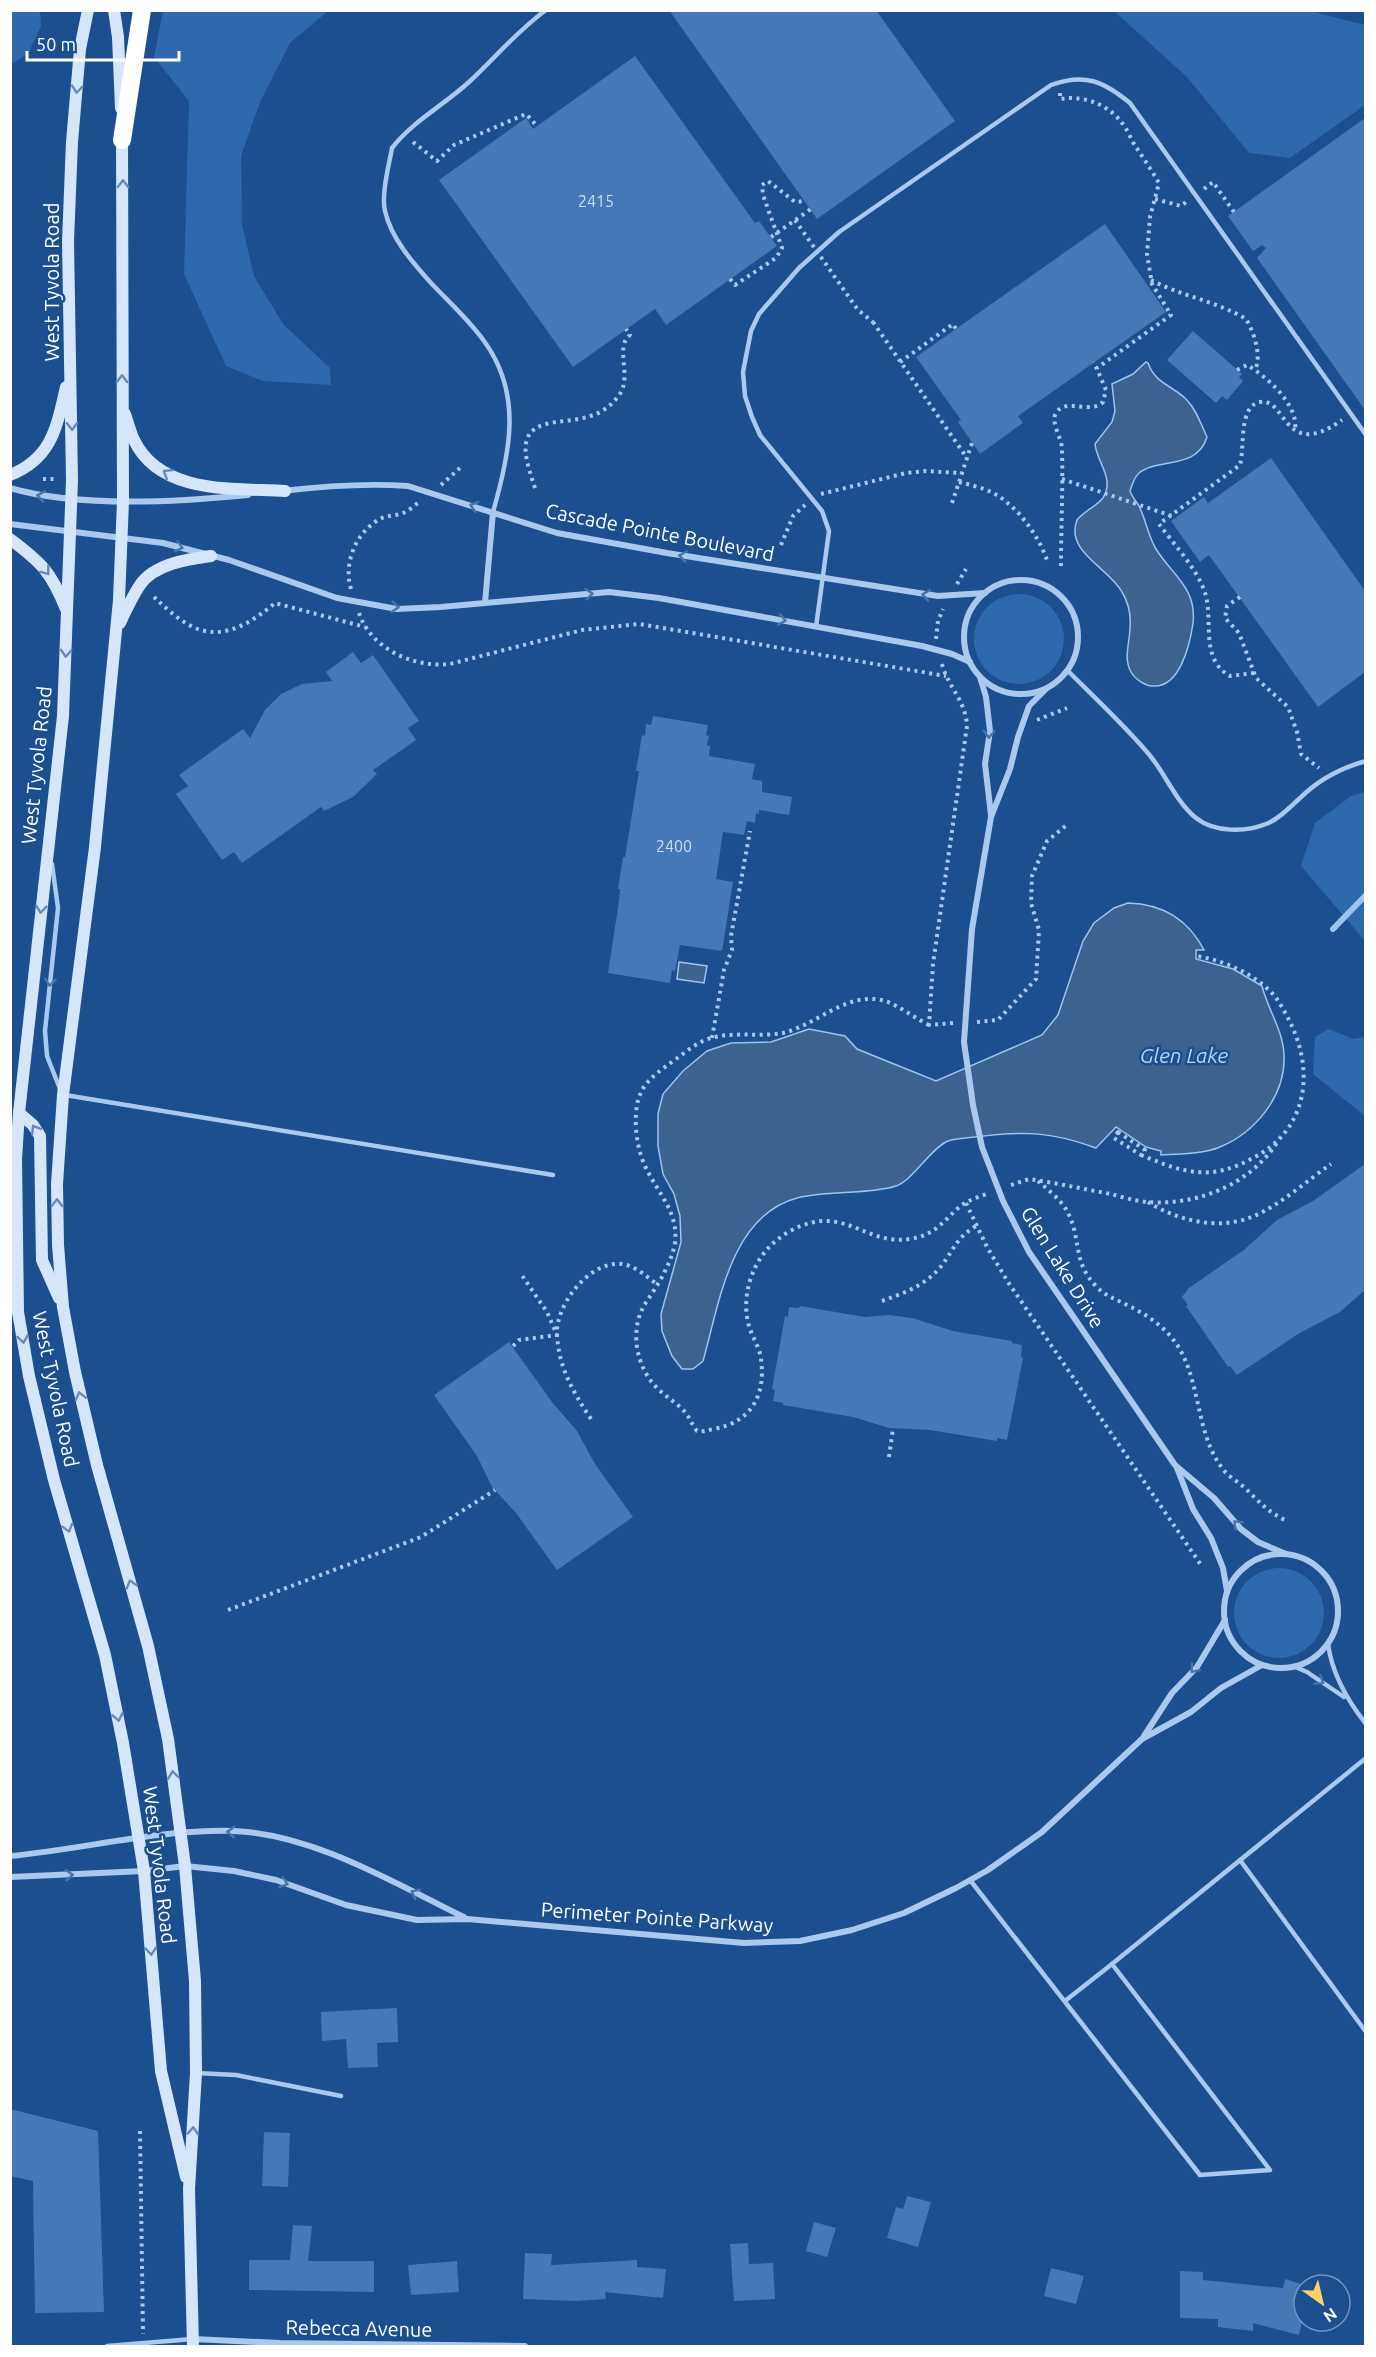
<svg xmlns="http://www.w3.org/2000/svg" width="1376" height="2357" viewBox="0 0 1376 2357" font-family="Ubuntu,sans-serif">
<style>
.green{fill:#2e69ad}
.water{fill:#3c6290;stroke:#9cc4f0;stroke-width:1.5}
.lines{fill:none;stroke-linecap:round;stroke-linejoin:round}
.stream{stroke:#9cc4f0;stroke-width:6}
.building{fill:#4478b7}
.path{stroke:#a9c9ee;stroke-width:4;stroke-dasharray:3 4.5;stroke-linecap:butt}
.lane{stroke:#a9c9ee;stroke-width:4.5}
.street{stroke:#a9c9ee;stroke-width:6}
.secondary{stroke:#d6e6fa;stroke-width:12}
.highway{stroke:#fff;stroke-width:18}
.path-bridge{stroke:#a9c9ee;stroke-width:4;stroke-dasharray:3 4.5;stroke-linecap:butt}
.oneway{stroke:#668bba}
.oneway2{stroke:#4674ac}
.labels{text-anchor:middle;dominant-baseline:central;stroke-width:5;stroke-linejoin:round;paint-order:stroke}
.number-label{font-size:16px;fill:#d0dded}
.street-label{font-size:20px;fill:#fff;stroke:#1b4f8f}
.water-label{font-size:21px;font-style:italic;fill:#b5d3f5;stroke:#1b4f8f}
</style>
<rect width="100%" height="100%" fill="#1b4f8f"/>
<g class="green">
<path d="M10,11H40L41,26L28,54L13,63L10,62Z"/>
<path d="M163,11H328L290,43L260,102L241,156L242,224L254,276L283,324L330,368L331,385L263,381L226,366L184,274L189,101L154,57Z"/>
<path d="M1114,11H1310L1365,25V105L1290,158L1249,153L1187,77Z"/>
<circle cx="1019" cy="639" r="45"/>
<path d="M1365,792H1366L1365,941L1301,866L1315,823L1351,796Z"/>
<path d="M1328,1029L1354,1039L1365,1037V1116L1313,1074L1315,1037Z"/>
<circle cx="1279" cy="1613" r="45"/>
</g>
<g class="water">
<path d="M1146,362L1148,363C1155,383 1171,385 1186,399C1196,409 1201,424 1207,437C1197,471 1155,457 1138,474C1134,478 1132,485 1130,491C1132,497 1136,501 1139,506C1146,520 1148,536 1156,549C1172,575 1197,588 1193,623C1190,644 1180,688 1153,686C1145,686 1135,679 1131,672C1123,658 1130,642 1130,627C1131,615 1128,602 1122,592C1108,567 1065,552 1077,520C1084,511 1097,506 1103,498C1115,478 1097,463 1095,444L1112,422L1115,411L1112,384L1133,374Z"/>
<path d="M1128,903C1163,904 1188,919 1204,950H1196V959L1233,969L1262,986C1268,1010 1283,1030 1284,1055C1286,1095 1256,1132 1220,1147C1203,1154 1180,1154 1161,1155V1151L1146,1147L1116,1127L1096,1148C1050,1131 1023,1131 975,1137C967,1138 955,1138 948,1141C932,1147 912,1181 896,1186C868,1195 826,1190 797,1198C730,1216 719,1305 703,1361L693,1369H682L672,1356L662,1331L661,1314L681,1242L680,1216L674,1194L663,1174L658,1146V1114L663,1094L683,1071L707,1051L731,1043L771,1042L809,1029L845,1036L857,1049L936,1081L1042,1035L1058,1015L1083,941L1094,923L1114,908Z"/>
<path d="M679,962L707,966L704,983L677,979Z"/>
</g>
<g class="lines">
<path class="stream" d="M1333,929L1366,895"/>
</g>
<g class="building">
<path d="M669,10H876L955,121L817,219Z"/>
<path d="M635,56L755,223L759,221L777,246L666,325L655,309L573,367L439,180L526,118L533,129Z"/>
<path d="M1365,118V410L1257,258L1266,248L1262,245L1253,251L1228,216Z"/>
<path d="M1105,224L1166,312L1018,416L1023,423L980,454L958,422L961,420L916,357Z"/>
<path d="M1193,331L1242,374L1239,377L1243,381L1227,400L1222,396L1216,403L1167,360Z"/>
<path d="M1271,458L1365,591V672L1318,707L1209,555L1200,562L1171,521L1204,497L1208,503Z"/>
<path d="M353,652L361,663L373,655L419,721L408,728L416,740L373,770L377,774L353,797L324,811L321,807L242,863L234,852L222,860L176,794L188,786L179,775L243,729L250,738L265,710L281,694L302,684L332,681L326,672Z"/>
<path d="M653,716L708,725L706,735L709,736L707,745L710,746L709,756L755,764L752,779L762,781V792L792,797L789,815L759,810V814L756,813L755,823L747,821L744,835L723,832L716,879L733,882L722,951L680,945L675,971L672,970L670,983L608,973L619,901L620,889H618L623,857H625L639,771H636L642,735L645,736L646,724L651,725Z"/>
<path d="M1365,1164V1290L1340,1312L1298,1334L1237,1375L1230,1366L1228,1367L1186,1306L1188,1305L1182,1297L1189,1288L1245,1249L1277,1220L1313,1201Z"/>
<path d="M800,1306L865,1317L889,1315L912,1318L953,1331L1012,1341V1343L1022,1345L1021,1357L1023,1358L1007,1440L997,1438V1441L930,1430L889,1428L853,1417L783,1405V1403L773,1401L775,1390L772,1389L785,1316L788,1317L789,1307L799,1308Z"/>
<path d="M509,1342L552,1402L577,1431L595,1464L633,1517L557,1570L516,1513L492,1487L477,1456L434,1395Z"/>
<path d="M397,2008L398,2042L377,2043L378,2067L348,2068L346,2039L322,2041L321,2012Z"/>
<path d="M10,2109L98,2131L104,2312L35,2313L33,2181L10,2176Z"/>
<path d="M264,2132L290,2133L288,2187L262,2186Z"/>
<path d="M907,2196L931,2202L918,2247L887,2238L896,2207L903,2209Z"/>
<path d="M814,2222L836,2228L827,2257L806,2251Z"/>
<path d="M293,2225L312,2226L308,2261H374V2292L249,2290V2260H290Z"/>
<path d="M748,2243L749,2264L773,2263L775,2299L734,2301L730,2244Z"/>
<path d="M525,2253L552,2254L551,2265L637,2260V2267L666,2269L663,2298L605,2292L606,2299L575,2301L523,2299Z"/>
<path d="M457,2261L459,2292L411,2295L408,2265Z"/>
<path d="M1051,2268L1084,2276L1076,2304L1044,2296Z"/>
<path d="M1180,2271L1203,2272V2280L1283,2288L1285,2279L1304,2285V2313L1299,2335L1253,2323V2331L1218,2327V2319L1180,2318Z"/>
</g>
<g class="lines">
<g class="path">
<path d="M1060,93V99C1083,95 1108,104 1122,123C1128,130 1131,140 1136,147C1144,159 1152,171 1159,183L1150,217L1147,254L1152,284L1171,315L1097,368"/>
<path d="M413,142L437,161L454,145L526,114L537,126"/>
<path d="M1204,189L1213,182L1234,212"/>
<path d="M1155,199L1181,206L1186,202"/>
<path d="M730,279L735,285L776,258L782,248L763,195L762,185L768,181L795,202L805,201"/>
<path d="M1151,280C1181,296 1216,301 1246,319C1254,332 1262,356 1255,370"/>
<path d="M873,322L967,458"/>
<path d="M900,362L953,324L956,329"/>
<path d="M1237,370L1247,365C1267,377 1299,405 1295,430"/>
<path d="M43,479H54"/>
<path d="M1062,479L1175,517"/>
<path d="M959,482C971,485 984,488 995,494C1018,507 1038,535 1047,560"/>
<path d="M441,485L461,467"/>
<path d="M535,488C532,479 529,470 527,461C517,414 562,426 590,416C602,413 612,405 619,395C633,377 614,347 630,335L626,329"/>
<path d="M821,494L906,473L925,471L961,473"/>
<path d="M952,503L972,443"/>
<path d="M781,545L793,516L805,505"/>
<path d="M1061,566C1061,527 1063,488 1062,449C1062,438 1050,422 1056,413C1066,397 1090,415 1103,402L1106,390L1094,362"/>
<path d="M957,584L966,569"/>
<path d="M351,589C343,563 356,532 380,519C387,515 396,516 403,513C408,511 414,506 419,502"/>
<path d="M154,597C165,607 177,619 191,626C222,642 251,623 275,603L365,627"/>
<path d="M1240,597L1227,606L1225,618L1239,633L1256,678L1288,707L1297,732L1301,754L1319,768"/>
<path d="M359,613C371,649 414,668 450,664L582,630L639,624L946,676"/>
<path d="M936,639L938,621L943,609"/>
<path d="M942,664C948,687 966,701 967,726L933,964L929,1025L954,1023"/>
<path d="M1254,673L1230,676C1198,658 1215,617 1204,590C1196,568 1173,543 1159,524L1240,465C1245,448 1238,406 1260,402C1287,397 1283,462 1342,420"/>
<path d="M1037,720L1067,708"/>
<path d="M977,1022L998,1020L1036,979L1039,930L1031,903L1032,876L1047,841L1068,824"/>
<path d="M929,1025C914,1018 900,1006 885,1001C848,990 817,1025 783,1033C761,1037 736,1032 715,1037C700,1040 688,1050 676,1059C645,1081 634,1090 636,1129C637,1142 640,1156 646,1168C658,1193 679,1213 675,1243C671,1265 657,1286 645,1304C629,1330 636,1367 657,1388C666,1397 677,1403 685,1412C690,1418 692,1425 697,1431C703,1432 708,1430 714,1429C751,1422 766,1396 761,1359C760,1348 752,1337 749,1326C743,1306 747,1282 757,1264C765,1249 777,1238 792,1230C845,1203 864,1246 910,1239C937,1235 944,1219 962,1205C969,1200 978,1197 987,1194"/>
<path d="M712,1038L724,970L732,950L731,936L750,831"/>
<path d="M1118,1132L1145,1150L1141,1155L1114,1138Z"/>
<path d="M1141,1155C1158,1162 1179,1171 1198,1172C1217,1174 1234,1168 1251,1159C1308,1131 1316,1071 1288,1018C1283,1009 1278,999 1271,992C1251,972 1224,961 1197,956"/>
<path d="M1038,1181C1049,1191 1063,1201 1069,1215C1081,1240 1073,1263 1096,1286C1104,1295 1113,1298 1123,1303C1144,1313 1166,1326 1179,1348C1201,1385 1196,1433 1222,1468C1229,1478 1241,1483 1249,1492C1260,1503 1270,1513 1285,1520"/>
<path d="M1011,1185L1029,1179C1056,1183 1083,1189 1111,1194C1122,1197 1135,1201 1147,1202C1198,1206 1251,1184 1278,1141"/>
<path d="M1148,1202C1178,1221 1220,1231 1254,1216C1280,1205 1308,1180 1331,1164"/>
<path d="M966,1203L987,1247L1008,1282L1201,1565"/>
<path d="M882,1301C904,1293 927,1285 942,1265C955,1248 956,1238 976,1226"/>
<path d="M513,1346L519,1340L557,1335L547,1312L521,1274"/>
<path d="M591,1419C573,1392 559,1368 557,1335C555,1305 590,1260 622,1264C636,1266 647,1277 658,1285"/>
<path d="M889,1457L893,1428"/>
<path d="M228,1610L421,1537L495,1490"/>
<path d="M140,2131L143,2334"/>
</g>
<g class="lane">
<path d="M493,512C510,453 523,394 484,341C469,320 449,302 431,283C413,263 391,238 385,211C381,195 389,165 392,148C413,121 444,105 469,82C495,58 517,31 546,10"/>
<path d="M816,627L829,531L822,511L760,435L752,417L745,396L743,372L751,331L759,314L799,268L839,232L1051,85C1085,73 1103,81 1130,103L1366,435"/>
<path d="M1067,670C1094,697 1122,723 1147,752C1165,772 1175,801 1196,818C1215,833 1246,832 1266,824C1279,819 1289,808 1299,799C1318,780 1340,768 1366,761"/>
<path d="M52,864L58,908L45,1031L47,1056L60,1089"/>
<path d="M65,1095L553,1175"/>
<path d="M1328,1644C1332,1674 1347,1700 1366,1724"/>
<path d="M1293,1666L1307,1672L1344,1697"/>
<path d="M1240,1860L1366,2032"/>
<path d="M970,1880L1200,2175L1270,2170L1112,1964L1366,1758"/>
<path d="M1065,2001L1112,1964"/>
<path d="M196,2073L236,2075L341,2096"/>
<path d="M107,2346L193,2339"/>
</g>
<g class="street">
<path d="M10,488C78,508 178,502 248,495"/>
<path d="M282,491C324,486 366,483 408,486L557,533L667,553L938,596L985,593"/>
<path d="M10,524L163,543L229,560L337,598L397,609L441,607L609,592L659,598L922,646L952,654L970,662"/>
<circle cx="1021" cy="637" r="57"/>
<path d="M485,603L493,512"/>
<path d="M980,677L986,697L990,731L985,764L991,815"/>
<path d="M1046,689L1029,706L1018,737L1010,769L991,817L972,929L964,1042L973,1105L982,1147L1003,1201L1029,1252L1175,1465L1214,1498L1241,1529L1258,1542L1286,1554"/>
<path d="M1177,1468L1193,1509L1211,1538L1223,1568L1227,1591"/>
<circle cx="1281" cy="1611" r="57"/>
<path d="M1144,1736L1172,1693L1197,1667L1225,1620"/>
<path d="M10,1856C85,1849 158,1829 234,1831C313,1834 394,1883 464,1917"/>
<path d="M10,1877L144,1871L185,1866L234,1871L276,1880L346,1905L417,1920L467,1919L744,1943L800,1941L852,1930L904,1913L956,1888L988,1870L1042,1832L1142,1739L1191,1712L1221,1688L1262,1665"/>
<path d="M193,2339L280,2343L525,2346"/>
</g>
<g class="secondary">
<path d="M88,10L80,49L72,142L68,241L72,480L63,716L19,1113L16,1159L18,1312L29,1376L54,1480L105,1655L123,1743L144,1871L161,2071L186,2177"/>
<path d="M114,10L118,37L121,108"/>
<path d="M122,134L123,501L119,600L95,847L63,1095L57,1184L58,1245L63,1307L75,1372L97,1465L148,1646L168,1739L185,1866L195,1981L196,2073L189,2189L193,2346"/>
<path d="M125,414C128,422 130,432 134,440C160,495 235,488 285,491"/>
<path d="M10,475C53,458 57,425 66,387"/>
<path d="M10,539C42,563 51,572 66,609"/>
<path d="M120,623C126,610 132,597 140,585C154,564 188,559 211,556"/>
<path d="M19,1113L33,1125L40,1136L42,1260L59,1298"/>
</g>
<path class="highway" d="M122,140L142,10"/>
<g class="path-bridge">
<path d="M795,220L858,310L873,322"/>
<path d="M771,237L811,209"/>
</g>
</g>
<defs><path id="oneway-chevron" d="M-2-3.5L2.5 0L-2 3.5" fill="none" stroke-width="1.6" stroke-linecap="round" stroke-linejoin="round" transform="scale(1.5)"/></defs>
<g class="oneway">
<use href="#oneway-chevron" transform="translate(77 89) rotate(95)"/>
<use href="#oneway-chevron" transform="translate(123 184) rotate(-90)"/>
<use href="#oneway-chevron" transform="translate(122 379) rotate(-89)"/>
<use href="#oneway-chevron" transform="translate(72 426) rotate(89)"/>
<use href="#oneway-chevron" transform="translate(167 473) rotate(-148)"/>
<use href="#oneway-chevron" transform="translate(46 571) rotate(52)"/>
<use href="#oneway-chevron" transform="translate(66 653) rotate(93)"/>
<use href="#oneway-chevron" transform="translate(41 909) rotate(96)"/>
<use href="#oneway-chevron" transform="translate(35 1129) rotate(-122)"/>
<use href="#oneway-chevron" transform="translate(57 1203) rotate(-90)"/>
<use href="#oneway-chevron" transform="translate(23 1339) rotate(81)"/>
<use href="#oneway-chevron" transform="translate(80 1396) rotate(-104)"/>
<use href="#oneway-chevron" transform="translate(68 1528) rotate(74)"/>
<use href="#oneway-chevron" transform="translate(131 1584) rotate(-106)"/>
<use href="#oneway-chevron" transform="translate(118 1717) rotate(78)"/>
<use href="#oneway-chevron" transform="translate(173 1775) rotate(-98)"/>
<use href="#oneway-chevron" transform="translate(151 1951) rotate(85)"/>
<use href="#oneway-chevron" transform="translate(193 2131) rotate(-87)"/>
</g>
<g class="oneway2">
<use href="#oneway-chevron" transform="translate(41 496) rotate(-171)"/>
<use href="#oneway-chevron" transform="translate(474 506) rotate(-163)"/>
<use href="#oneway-chevron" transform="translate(179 547) rotate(15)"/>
<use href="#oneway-chevron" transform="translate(683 556) rotate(-171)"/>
<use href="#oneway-chevron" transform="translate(589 594) rotate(-5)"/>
<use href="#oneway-chevron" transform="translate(926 595) rotate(-171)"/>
<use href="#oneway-chevron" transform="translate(395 607) rotate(5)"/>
<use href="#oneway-chevron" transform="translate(782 620) rotate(10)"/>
<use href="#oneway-chevron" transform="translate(989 734) rotate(93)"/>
<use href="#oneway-chevron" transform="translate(50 982) rotate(96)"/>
<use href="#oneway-chevron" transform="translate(1237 1524) rotate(-136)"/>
<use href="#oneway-chevron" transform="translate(1194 1669) rotate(130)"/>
<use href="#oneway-chevron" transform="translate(1320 1681) rotate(34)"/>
<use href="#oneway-chevron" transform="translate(231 1832) rotate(-179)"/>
<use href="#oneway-chevron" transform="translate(69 1875) rotate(-3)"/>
<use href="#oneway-chevron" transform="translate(284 1883) rotate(18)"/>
<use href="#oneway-chevron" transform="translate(415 1893) rotate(-154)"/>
</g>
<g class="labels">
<g class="number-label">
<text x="596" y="201">2415</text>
<text x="674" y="846">2400</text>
</g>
<g class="street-label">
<text transform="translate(51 282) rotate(-90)">West Tyvola Road</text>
<text transform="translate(660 532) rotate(11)">Cascade Pointe Boulevard</text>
<text transform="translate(36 765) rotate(-84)">West Tyvola Road</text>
<text transform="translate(1063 1267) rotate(58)">Glen Lake Drive</text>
<text transform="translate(56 1389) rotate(78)">West Tyvola Road</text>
<text transform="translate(160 1865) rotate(83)">West Tyvola Road</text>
<text transform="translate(657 1917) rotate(4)">Perimeter Pointe Parkway</text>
<text transform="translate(359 2328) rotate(1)">Rebecca Avenue</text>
</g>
<g class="water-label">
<text x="1184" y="1055">Glen Lake</text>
</g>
</g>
<rect width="1376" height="2357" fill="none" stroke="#ffffff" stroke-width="24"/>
<g transform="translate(1322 2303) rotate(146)"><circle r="28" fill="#1b4f8f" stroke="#7695bc" stroke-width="1.5"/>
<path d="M0-4.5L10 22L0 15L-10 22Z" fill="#ffd166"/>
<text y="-9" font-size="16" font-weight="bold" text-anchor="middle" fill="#ffffff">N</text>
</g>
<path d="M27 51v9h152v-9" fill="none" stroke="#ffffff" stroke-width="3"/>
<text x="36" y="51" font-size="18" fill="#ffffff" stroke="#1b4f8f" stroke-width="4.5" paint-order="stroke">50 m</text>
</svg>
